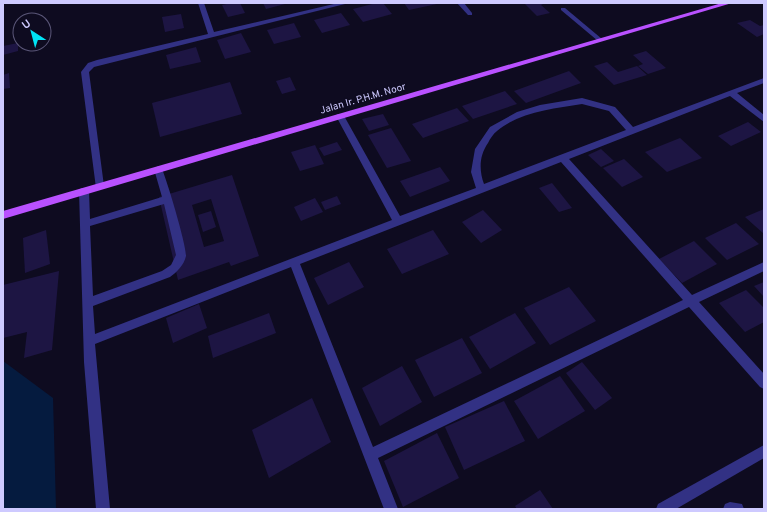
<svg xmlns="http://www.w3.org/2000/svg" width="767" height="512" viewBox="0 0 767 512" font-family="Overpass,sans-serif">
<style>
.water{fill:#051b3f}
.building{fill:#1d1543;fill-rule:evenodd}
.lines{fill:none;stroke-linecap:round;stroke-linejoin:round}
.minor{fill:#323184;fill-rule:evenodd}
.major{fill:#b951ff;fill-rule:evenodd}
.labels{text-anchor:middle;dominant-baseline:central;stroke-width:3;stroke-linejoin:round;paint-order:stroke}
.far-street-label{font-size:10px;fill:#cecaff;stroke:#0e0b20}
</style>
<rect width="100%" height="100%" fill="#0e0b20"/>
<path class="water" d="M3,361L53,398L56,509H3Z"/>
<g class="building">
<path d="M231,3H240L245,13L228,17L222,5Z"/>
<path d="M263,3H284L285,4L266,9Z"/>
<path d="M376,3H383L392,14L363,22L353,9Z"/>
<path d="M404,3H437V4L409,10Z"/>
<path d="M524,3H545L541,5L550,13L537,16Z"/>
<path d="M341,13L350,25L322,33L314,20Z"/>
<path d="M181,14L184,28L165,32L162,17Z"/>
<path d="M750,20L760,26L764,25V34L757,37L737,23Z"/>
<path d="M294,23L301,37L274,44L267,30Z"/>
<path d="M241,33L251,52L225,59L217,40Z"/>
<path d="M18,43V51L3,55V46Z"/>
<path d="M196,47L201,62L170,69L166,55Z"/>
<path d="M646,51L666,68L648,74L638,66L643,64L633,55Z"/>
<path d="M607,62L618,72L637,66L647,75L614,85L594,66Z"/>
<path d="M569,71L581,83L526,103L514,91Z"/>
<path d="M9,73L10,88L3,89V75Z"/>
<path d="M290,77L296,90L282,94L276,81Z"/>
<path d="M230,82L242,114L160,137L152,103Z"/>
<path d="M505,91L517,104L473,119L462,106Z"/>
<path d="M457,108L469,121L423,138L412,124Z"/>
<path d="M383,114L389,125L369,131L362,119Z"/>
<path d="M748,122L761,132L731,146L718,136Z"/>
<path d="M391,128L411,161L387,168L368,135Z"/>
<path d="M680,138L702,158L667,172L645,152Z"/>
<path d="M337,142L342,150L324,156L319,148Z"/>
<path d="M315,145L324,164L300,171L291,152Z"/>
<path d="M601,149L614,161L601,167L588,155Z"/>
<path d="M624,159L643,177L622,187L603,168Z"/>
<path d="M440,167L450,181L410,197L400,181Z"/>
<path d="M232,175L259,256L231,266L229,262L178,280L159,197ZM211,199L224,241L204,247L192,205Z"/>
<path d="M552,183L572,208L559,212L539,188Z"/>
<path d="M337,196L341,204L325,210L321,202Z"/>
<path d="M315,198L323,212L301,221L294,207Z"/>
<path d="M764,209V234L745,217Z"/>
<path d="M483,210L502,230L481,243L462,222Z"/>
<path d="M211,211L216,227L203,232L198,215Z"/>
<path d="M736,223L759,244L727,260L705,238Z"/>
<path d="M46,230L50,264L25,273L23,238Z"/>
<path d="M433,230L449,254L402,274L387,249Z"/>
<path d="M694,241L717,264L682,283L659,259Z"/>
<path d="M349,262L364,287L328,305L314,278Z"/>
<path d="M59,271L52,350L24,358L27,332L3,338V285Z"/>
<path d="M764,282V297L754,286Z"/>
<path d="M569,287L596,321L550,345L524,308Z"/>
<path d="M746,290L764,308V322L745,332L719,303Z"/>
<path d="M199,304L207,328L173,343L166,318Z"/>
<path d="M269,313L276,333L213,358L208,336Z"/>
<path d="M515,313L536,343L490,369L469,337Z"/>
<path d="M462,338L482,373L434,397L415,360Z"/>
<path d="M582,362L612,398L595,410L566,373Z"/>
<path d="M402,366L422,402L380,426L362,388Z"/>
<path d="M560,376L585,411L538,439L514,401Z"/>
<path d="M312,398L331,442L269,478L252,430Z"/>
<path d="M504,401L525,441L464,470L445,427Z"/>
<path d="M437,433L459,478L403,507L384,461Z"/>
<path d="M540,490L553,509H517L515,506Z"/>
</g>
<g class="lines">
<g class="minor">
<path d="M198,3H204L214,32L338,3H349L94,67L89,72L104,186L102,188H96L81,72L88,63L97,60L208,34Z"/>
<path d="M457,3H464L472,13V15H468Z"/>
<path d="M561,8H565L602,39V41H598L561,10Z"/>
<path d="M764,78V83L737,93L764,115V122L730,96L569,159L692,295L764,262V271L699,302L764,374V389L760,387L689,307L378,458L398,509H384L291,267L95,344L110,509H96L84,362L79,191L81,188H87L89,191L90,219L162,197L154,169L158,166L161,167C166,176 187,247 186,256C184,265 177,272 170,277L93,306L95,334L392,220L336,116L337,114H343L400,216L476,188L471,172L475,149L490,127L517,112L540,105L582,98L615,107L633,127ZM582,104L609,111L626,130L484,184C479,170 479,156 488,143C490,139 493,134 497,131C521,111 553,109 582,104ZM561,162L683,300L373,447L300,264ZM164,204L176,255L171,265L162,271L93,296L90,226Z"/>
<path d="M764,445V458L676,509H656L658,504Z"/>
<path d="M730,502L742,504L744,509H723L725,504Z"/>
</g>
<path class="major" d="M722,3H732L3,219V211Z"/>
</g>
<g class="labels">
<g class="far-street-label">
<text transform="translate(363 99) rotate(-16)">Jalan Ir. P.H.M. Noor</text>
</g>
</g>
<rect width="767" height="512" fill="none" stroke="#cecaff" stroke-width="8"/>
<g transform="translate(32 32) rotate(324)"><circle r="19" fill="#0e0b20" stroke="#5b5779"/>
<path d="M0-3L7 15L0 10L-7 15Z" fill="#00e3f5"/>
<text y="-6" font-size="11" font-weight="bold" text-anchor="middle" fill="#cecaff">U</text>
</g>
</svg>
